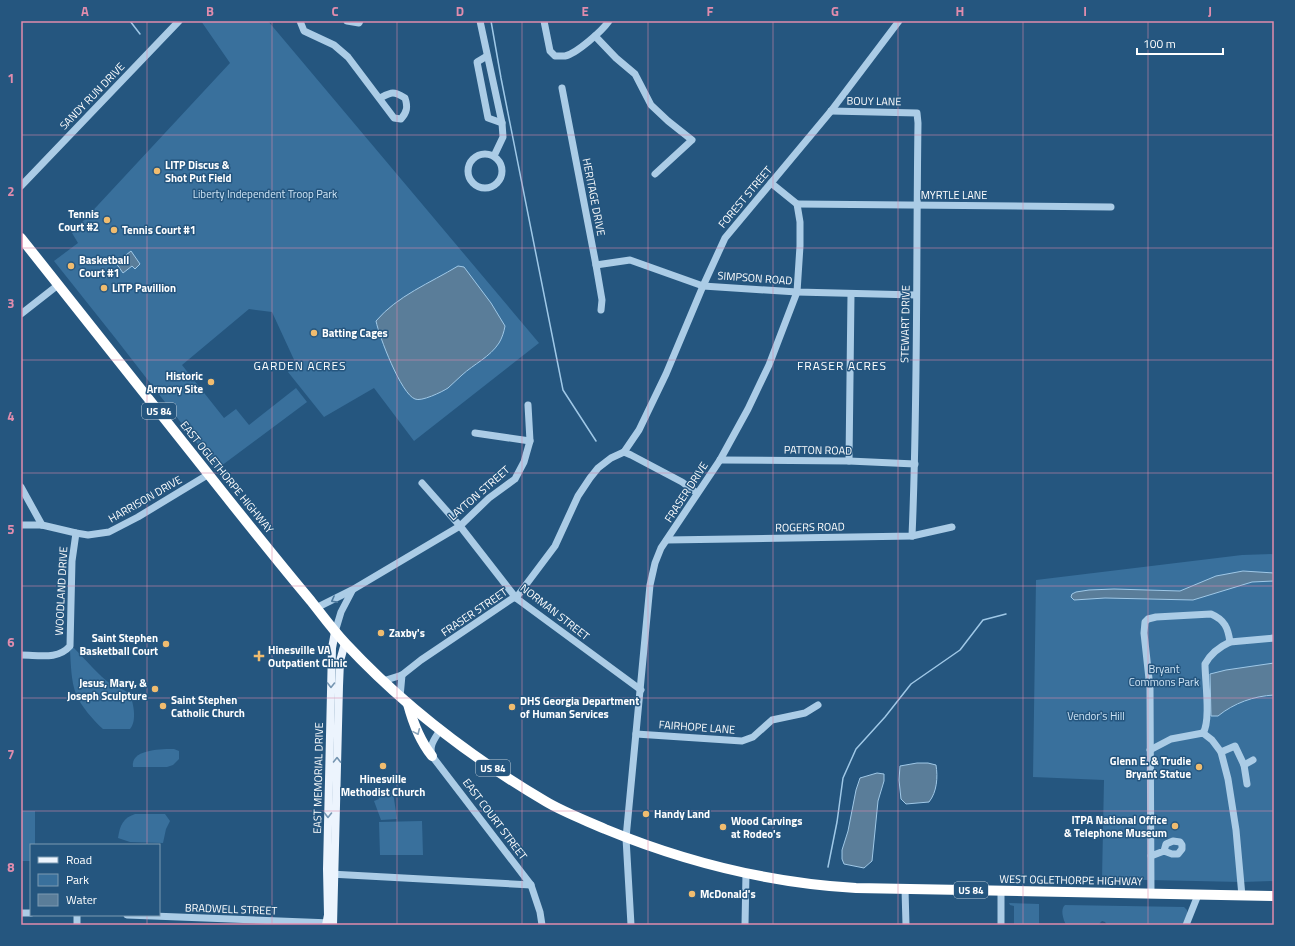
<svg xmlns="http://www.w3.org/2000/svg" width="1295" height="946" viewBox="0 0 1295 946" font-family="'Titillium Web',sans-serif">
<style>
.green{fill:#39709c}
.water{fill:#5a7d99;stroke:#9fc8e7}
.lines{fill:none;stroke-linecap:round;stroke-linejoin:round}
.stream{stroke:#9fc8e7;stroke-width:1.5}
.minor{stroke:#abcce6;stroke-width:7}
.major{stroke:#ecf4fd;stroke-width:8}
.highway{stroke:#fff;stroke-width:10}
.oneway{stroke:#4d799e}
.oneway2{stroke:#7595b1}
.oneway3{stroke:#87a2b9}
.grid{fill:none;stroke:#e08cad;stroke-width:1;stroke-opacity:0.55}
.poi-dot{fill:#f0bc6f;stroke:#25567f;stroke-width:1.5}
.labels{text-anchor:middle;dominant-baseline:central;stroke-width:3;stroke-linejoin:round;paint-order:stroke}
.shield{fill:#25567f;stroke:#beccd9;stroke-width:1}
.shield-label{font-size:10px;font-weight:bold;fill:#fff}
.street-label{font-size:11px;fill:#fff;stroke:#25567f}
.poi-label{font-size:11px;font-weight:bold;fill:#fff;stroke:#25567f;text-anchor:start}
.park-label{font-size:11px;fill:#cee4f5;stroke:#25567f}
.neighbourhood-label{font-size:12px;letter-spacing:1px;fill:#fff;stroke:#25567f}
.neatline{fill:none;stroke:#e08cad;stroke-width:1.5}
.grid-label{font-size:13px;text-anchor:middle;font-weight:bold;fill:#e08cad}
</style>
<rect width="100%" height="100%" fill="#25567f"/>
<g class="green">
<path d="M201,21H268L539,343L414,441L374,388L324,417L288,372L296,364L272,312L249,309L182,365L224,418L236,409L249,425L296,388L307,402L217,469L116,339L54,261L78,243L72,233L230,63Z"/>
<path d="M1274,554V881L1242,882L1102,879L1104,780L1033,777L1036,580L1242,555Z"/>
<path d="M71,648H74C86,660 98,675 112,685C117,688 125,689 129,694C134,702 137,722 130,729H103C94,721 80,705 76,694C71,681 71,665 70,651Z"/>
<path d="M174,749L179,751V759L173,765L167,767H133C130,749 162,749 174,749Z"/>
<path d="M393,792L397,819L381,820L374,801L379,799L378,796Z"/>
<path d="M21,811H35V845H31V861H21Z"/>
<path d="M135,814H165L170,821L166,829L163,843L130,842L118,838C120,825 123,818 135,814Z"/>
<path d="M422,821L423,855H380L379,822Z"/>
<path d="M1009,903L1039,904V925H1014V906L1010,905Z"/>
<path d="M1065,905L1184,907L1187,910V914L1182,925H1107L1105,922L1102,921L1098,925H1066C1063,919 1060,909 1065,905Z"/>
</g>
<g class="water">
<path d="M131,251L140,264L135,269L132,266L123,273L116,263Z"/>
<path d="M458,266L464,267L491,303L505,326C504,332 502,338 499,343C490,357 474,364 462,375C457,379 453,384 448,388C442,392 421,402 415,399C401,394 379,336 376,321C397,296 430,283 458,266Z"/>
<path d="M1243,571L1274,573V581L1252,582L1193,600L1105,598L1074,600L1071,597L1072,594L1076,592L1089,590L1114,589L1180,591L1216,576Z"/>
<path d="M1274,663V695C1254,696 1234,703 1218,716H1211L1210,674L1226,670Z"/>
<path d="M917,763H928L936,765C938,777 937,792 929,802L906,804L901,799L899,780L900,766Z"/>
<path d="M877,773L884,774V781L878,801L872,861L864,868L844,864L842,859V850L848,831L856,790L860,778Z"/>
</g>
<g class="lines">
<g class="stream">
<path d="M130,21L140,34"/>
<path d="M491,21L501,78L563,390L596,441"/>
<path d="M828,867L837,822L843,778L856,749L885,717L911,684L960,650L983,620L1006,614"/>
</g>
<g class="minor">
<path d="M300,21L304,31L334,45L348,57L394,118L401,119C407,112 408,107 405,98C393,91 392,92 380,98"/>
<path d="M347,21L359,23L360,21"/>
<path d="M480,21L502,123L503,137L494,156"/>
<path d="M544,21L550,51L555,56C558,56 562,56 565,56C576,54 602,31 609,21"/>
<path d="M595,36L616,58L635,74L651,105L668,121L692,140L655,174"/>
<path d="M487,56L477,62L488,118L502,123"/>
<path d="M562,88L596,265L602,300L601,310"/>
<path d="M831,111L917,113L918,123C916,261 918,399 912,536"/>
<circle cx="485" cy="171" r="17"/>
<path d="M21,186L179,21"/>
<path d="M797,204L1111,207"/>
<path d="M596,265L630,260L703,286L797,292L916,295"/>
<path d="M21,314L58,285"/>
<path d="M475,433L530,441"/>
<path d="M624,452L639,430L666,374L703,286L725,238L831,111L899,21"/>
<path d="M720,460L849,461L915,464"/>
<path d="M849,461L851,294"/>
<path d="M422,483L460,526L516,598L641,690"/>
<path d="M21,487L42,525"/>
<path d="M21,525H42L76,533L88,535L109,532L138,517L209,474"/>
<path d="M667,540L912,536L952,527"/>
<path d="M316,608L352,590L460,526L489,498L515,479L524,462L530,441L528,405"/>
<path d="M335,632L341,612L352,591"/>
<path d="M21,655C39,655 58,660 70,646L72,561L76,533"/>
<path d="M383,681L402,675L421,660L513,598H516L555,546L578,496L590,478L598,468L611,458L624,452L631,455L682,482L697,493"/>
<path d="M400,697L402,675"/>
<path d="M440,730C434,740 429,745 432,756L531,885L540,912L542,925"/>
<path d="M1203,733C1211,721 1205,680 1205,664C1211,653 1219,647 1230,642"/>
<path d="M636,734L742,741L753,737L772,720L805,713L818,705"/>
<path d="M1150,750L1171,739L1203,733L1212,740L1221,752L1235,746L1244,765L1247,784"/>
<path d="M1221,752L1228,779L1236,830L1242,896"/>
<path d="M1244,765L1253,760"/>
<path d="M1151,856L1164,851L1172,854H1178L1182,849V845L1180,842L1173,841L1166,844L1164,851"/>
<path d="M330,874L531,885"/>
<path d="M905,889L906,925"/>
<path d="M1151,894L1150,688L1144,633L1145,622L1148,619L1156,617L1211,614C1225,620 1228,628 1230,642L1274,638"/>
<path d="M21,913H31"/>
<path d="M77,915V925"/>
<path d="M127,915L331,923"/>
<path d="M631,925L626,838L650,585L655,563L661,548L720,460L748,409L769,365L797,292L800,246V222L797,204L771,183"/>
<path d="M745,925L746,873"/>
<path d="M1001,925V891"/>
<path d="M1186,925L1198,895"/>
</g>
<g class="major">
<path d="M326,925L328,915L327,869L332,648L335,632"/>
<path d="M333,925L339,686L340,661L345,643"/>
</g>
<g class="highway">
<path d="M21,238C86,321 152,402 217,485C248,524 279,563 311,601C322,615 333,630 346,644C404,706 472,758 545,801C563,812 585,820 605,829C685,862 770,883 856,888L1274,896"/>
<path d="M408,704C413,723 420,741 432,756"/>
</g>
</g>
<defs><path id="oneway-chevron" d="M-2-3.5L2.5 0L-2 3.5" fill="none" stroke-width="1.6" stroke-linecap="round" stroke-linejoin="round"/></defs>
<use class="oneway" href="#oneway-chevron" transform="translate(334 600) rotate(152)"/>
<g class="oneway2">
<use href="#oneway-chevron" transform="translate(331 685) rotate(91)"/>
<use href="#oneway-chevron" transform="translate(337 760) rotate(-89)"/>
<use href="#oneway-chevron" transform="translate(328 815) rotate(91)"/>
</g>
<use class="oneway3" href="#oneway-chevron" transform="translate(417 732) rotate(66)"/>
<path class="grid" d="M147,21V845M272,21V925M397,21V925M522,21V925M648,21V925M773,21V925M898,21V925M1023,21V925M1148,21V925M21,135H1274M21,248H1274M21,360H1274M21,473H1274M21,586H1274M21,698H1274M21,811H1274M147,915V925"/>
<g class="poi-dot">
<circle cx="157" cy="171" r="4"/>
<circle cx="107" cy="220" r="4"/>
<circle cx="114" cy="230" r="4"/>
<circle cx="71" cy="266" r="4"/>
<circle cx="104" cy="288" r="4"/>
<circle cx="314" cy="333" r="4"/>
<circle cx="211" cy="382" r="4"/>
<circle cx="381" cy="633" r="4"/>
<circle cx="166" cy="644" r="4"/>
<path d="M257 650h4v4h4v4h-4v4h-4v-4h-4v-4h4z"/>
<circle cx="155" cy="689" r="4"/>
<circle cx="163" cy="706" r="4"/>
<circle cx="512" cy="707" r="4"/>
<circle cx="383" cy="766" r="4"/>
<circle cx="1199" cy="767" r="4"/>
<circle cx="646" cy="814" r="4"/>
<circle cx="1175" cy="826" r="4"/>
<circle cx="723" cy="827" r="4"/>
<circle cx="692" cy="894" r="4"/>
</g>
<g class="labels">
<g class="shield">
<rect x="142" y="403" width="34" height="16" rx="3"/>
<rect x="476" y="760" width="34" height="16" rx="3"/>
<rect x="954" y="882" width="34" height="16" rx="3"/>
</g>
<g class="shield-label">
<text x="159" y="411">US 84</text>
<text x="493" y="768">US 84</text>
<text x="971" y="890">US 84</text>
</g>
<g class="street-label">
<text transform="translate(92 96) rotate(-46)">SANDY RUN DRIVE</text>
<text transform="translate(874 101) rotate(1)">BOUY LANE</text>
<text x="954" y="195">MYRTLE LANE</text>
<text transform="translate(594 197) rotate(79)">HERITAGE DRIVE</text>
<text transform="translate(745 197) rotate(-50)">FOREST STREET</text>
<text transform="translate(755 278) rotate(4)">SIMPSON ROAD</text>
<text transform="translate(905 324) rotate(-89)">STEWART DRIVE</text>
<text transform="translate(818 450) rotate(1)">PATTON ROAD</text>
<text transform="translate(227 477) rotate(51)">EAST OGLETHORPE HIGHWAY</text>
<text transform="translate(686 492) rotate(-57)">FRASER DRIVE</text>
<text transform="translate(479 493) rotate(-41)">LAYTON STREET</text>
<text transform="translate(145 499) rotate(-30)">HARRISON DRIVE</text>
<text transform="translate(810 527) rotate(-1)">ROGERS ROAD</text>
<text transform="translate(61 591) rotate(-87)">WOODLAND DRIVE</text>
<text transform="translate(474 612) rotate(-34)">FRASER STREET</text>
<text transform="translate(555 612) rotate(38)">NORMAN STREET</text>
<text transform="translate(697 727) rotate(4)">FAIRHOPE LANE</text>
<text transform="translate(318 778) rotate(-89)">EAST MEMORIAL DRIVE</text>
<text transform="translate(495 819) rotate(53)">EAST COURT STREET</text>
<text transform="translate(1071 880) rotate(1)">WEST OGLETHORPE HIGHWAY</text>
<text transform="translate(231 909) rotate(2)">BRADWELL STREET</text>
</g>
<g class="poi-label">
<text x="165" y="165">LITP Discus &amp;<tspan x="165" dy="13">Shot Put Field</tspan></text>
<text x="99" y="214" text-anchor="end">Tennis<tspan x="99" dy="13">Court #2</tspan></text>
<text x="122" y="230">Tennis Court #1</text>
<text x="79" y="260">Basketball<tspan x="79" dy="13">Court #1</tspan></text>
<text x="112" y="288">LITP Pavillion</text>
<text x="322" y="333">Batting Cages</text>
<text x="203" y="376" text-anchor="end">Historic<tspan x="203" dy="13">Armory Site</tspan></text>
<text x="389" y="633">Zaxby's</text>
<text x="158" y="638" text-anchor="end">Saint Stephen<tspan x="158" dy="13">Basketball Court</tspan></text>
<text x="268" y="650">Hinesville VA<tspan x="268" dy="13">Outpatient Clinic</tspan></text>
<text x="147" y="683" text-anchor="end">Jesus, Mary, &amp;<tspan x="147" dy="13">Joseph Sculpture</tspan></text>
<text x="171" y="700">Saint Stephen<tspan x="171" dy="13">Catholic Church</tspan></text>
<text x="520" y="701">DHS Georgia Department<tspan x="520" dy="13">of Human Services</tspan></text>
<text x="1191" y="761" text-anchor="end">Glenn E. &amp; Trudie<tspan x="1191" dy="13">Bryant Statue</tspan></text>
<text x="383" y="779" text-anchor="middle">Hinesville<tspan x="383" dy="13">Methodist Church</tspan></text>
<text x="654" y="814">Handy Land</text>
<text x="1167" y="820" text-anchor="end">ITPA National Office<tspan x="1167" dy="13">&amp; Telephone Museum</tspan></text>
<text x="731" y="821">Wood Carvings<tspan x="731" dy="13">at Rodeo's</tspan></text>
<text x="700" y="894">McDonald's</text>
</g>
<g class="park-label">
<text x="265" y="194">Liberty Independent Troop Park</text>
<text x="1164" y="669">Bryant<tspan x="1164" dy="13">Commons Park</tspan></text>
<text x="1096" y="716">Vendor's Hill</text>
</g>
<g class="neighbourhood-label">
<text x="300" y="365">GARDEN ACRES</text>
<text x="842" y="365">FRASER ACRES</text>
</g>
</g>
<rect width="1295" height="946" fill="none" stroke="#25567f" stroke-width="44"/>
<rect x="30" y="844" width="130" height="72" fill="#25567f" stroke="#7c9ab2"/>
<rect x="38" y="857" width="20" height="6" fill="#ecf4fd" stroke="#7c9ab2"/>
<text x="66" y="864" font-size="12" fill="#ffffff">Road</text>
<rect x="38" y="874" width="20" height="12" fill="#39709c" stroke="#7c9ab2"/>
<text x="66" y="884" font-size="12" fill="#ffffff">Park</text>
<rect x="38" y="894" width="20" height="12" fill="#5a7d99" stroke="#7c9ab2"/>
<text x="66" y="904" font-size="12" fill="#ffffff">Water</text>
<path d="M1137 48v6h86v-6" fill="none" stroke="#ffffff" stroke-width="2"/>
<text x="1143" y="48" font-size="12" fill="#ffffff" stroke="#25567f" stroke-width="3" paint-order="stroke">100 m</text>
<rect x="22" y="22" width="1251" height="902" class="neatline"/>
<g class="grid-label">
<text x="85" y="16">A</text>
<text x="210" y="16">B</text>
<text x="335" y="16">C</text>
<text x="460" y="16">D</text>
<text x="585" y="16">E</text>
<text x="710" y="16">F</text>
<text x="835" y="16">G</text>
<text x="960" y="16">H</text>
<text x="1085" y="16">I</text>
<text x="1210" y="16">J</text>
<text x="11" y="83">1</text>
<text x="11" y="196">2</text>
<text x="11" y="308">3</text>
<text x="11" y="421">4</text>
<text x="11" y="534">5</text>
<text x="11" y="647">6</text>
<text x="11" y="759">7</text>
<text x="11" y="872">8</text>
</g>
</svg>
